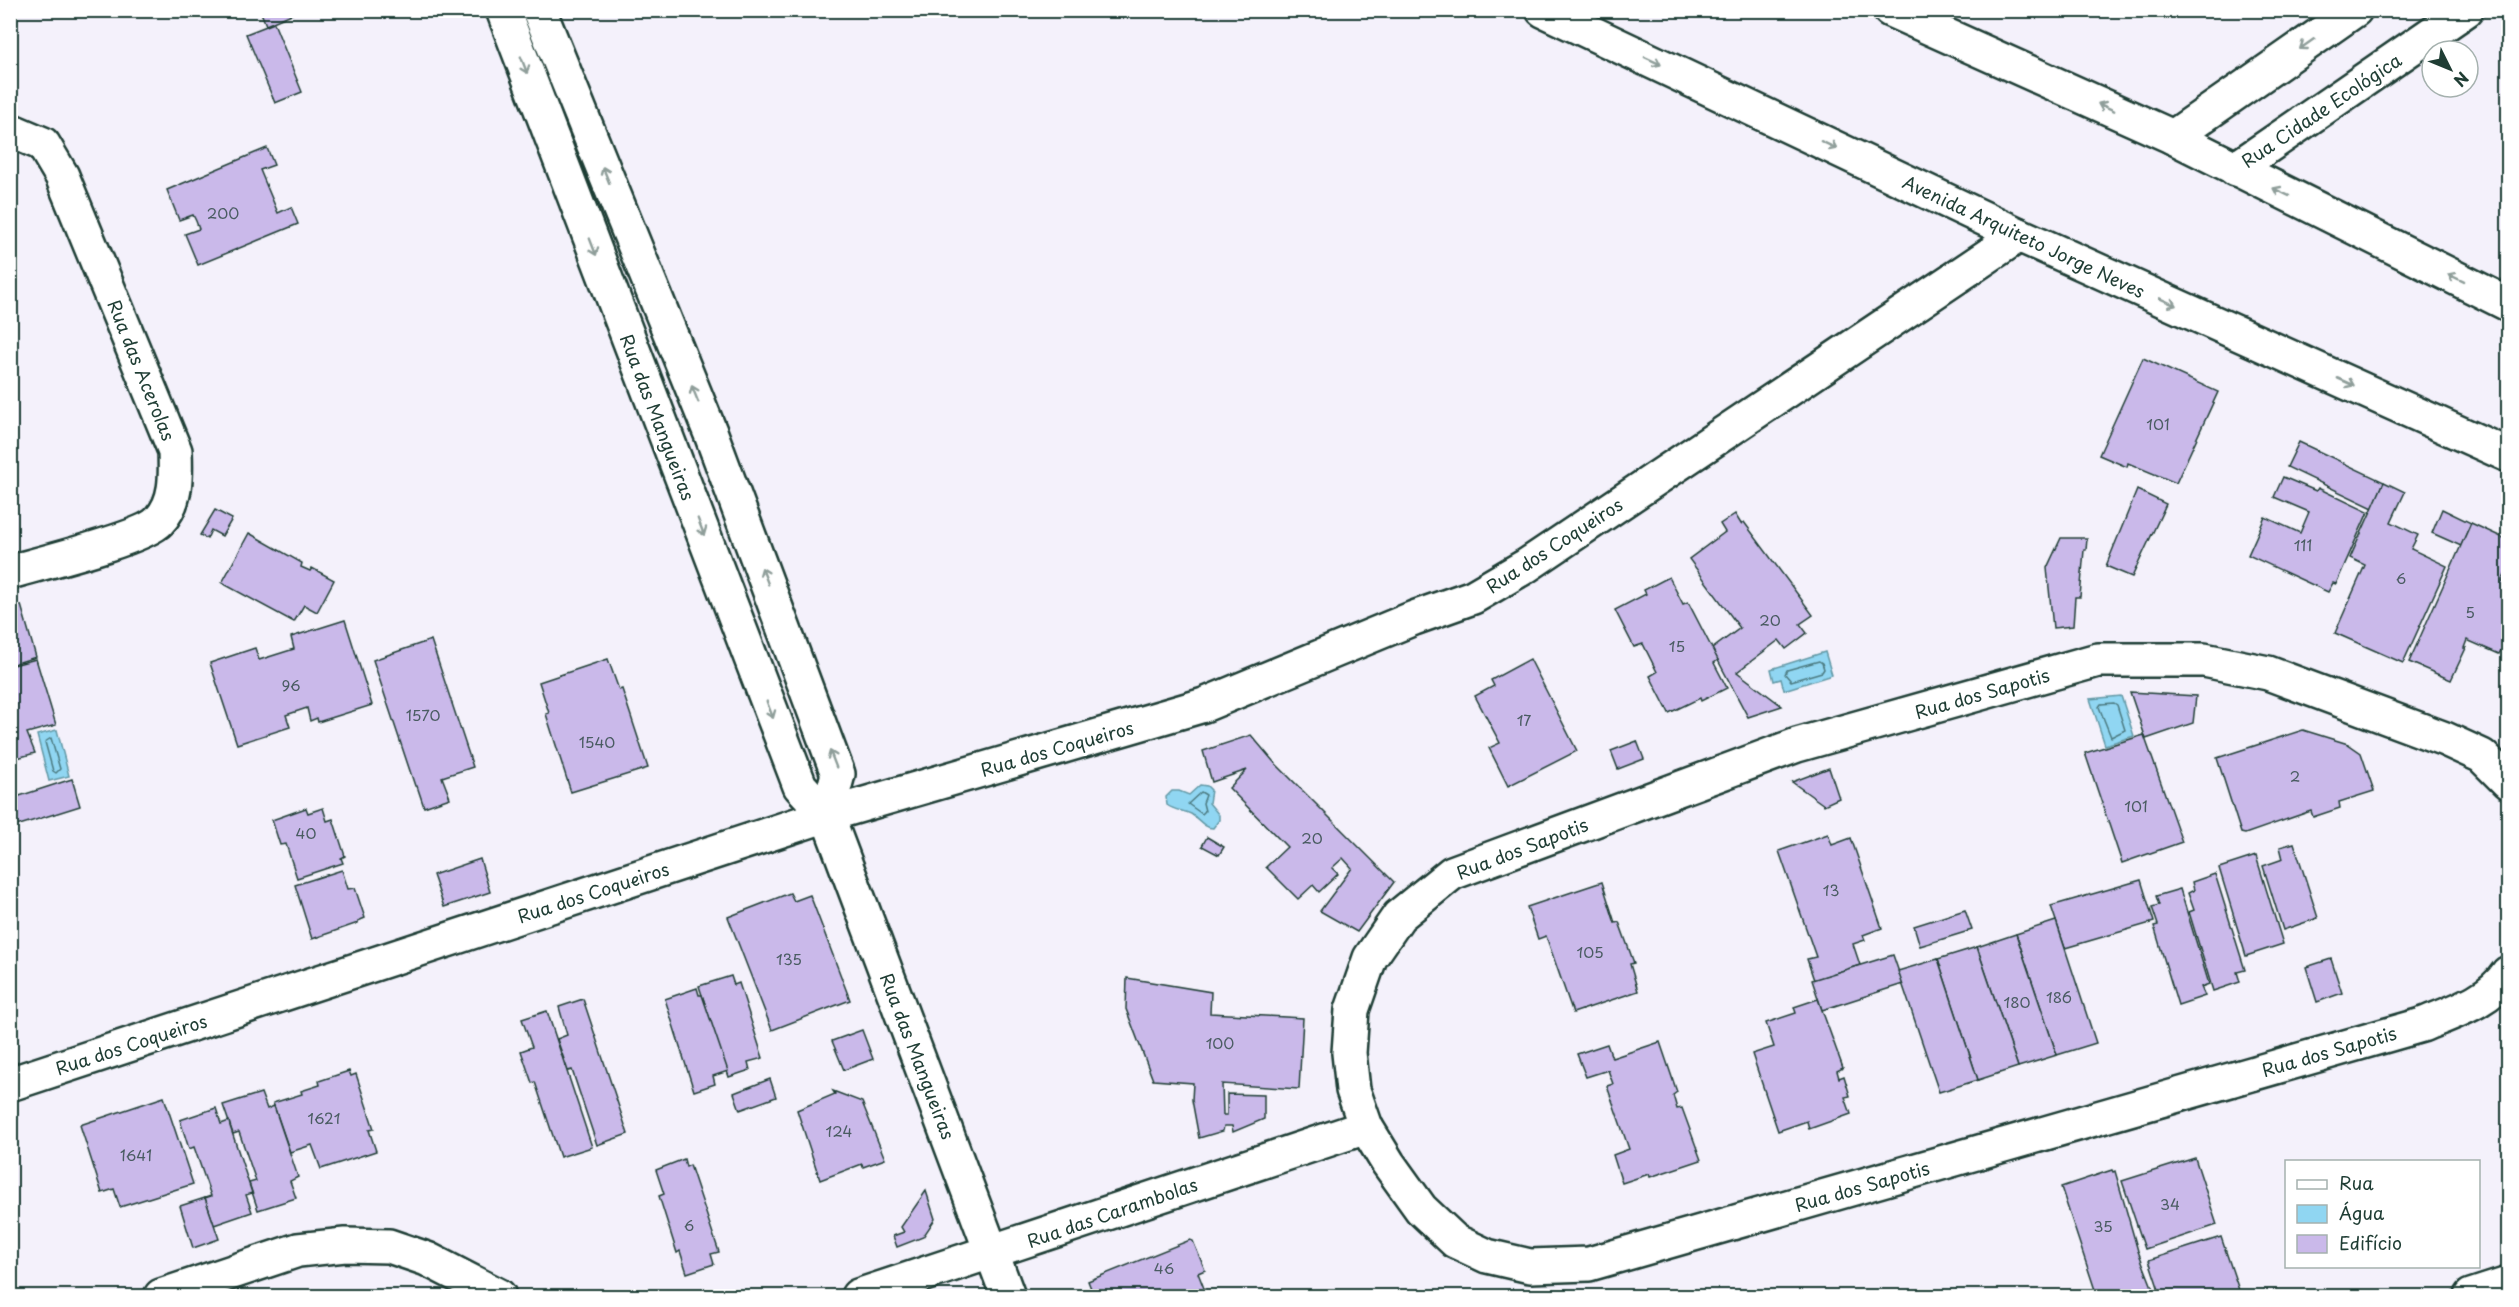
<svg xmlns="http://www.w3.org/2000/svg" width="2519" height="1307" viewBox="0 0 2519 1307" font-family="'Playpen Sans',sans-serif">
<style>
.water{fill:#90d6f2;stroke:#6399a6;stroke-width:1.5}
.lines{fill:none;stroke-linecap:round;stroke-linejoin:round}
.shore{stroke:#4c7a80;stroke-width:1.5}
.building{fill:#cab9ea;stroke:#1f3d34;stroke-width:1.5}
.minor-casing{stroke:#1f3d34;stroke-width:38}
.minor{stroke:#fff;stroke-width:33}
.oneway{stroke:#8f9e9a}
.labels{text-anchor:middle;dominant-baseline:central;stroke-width:6;stroke-linejoin:round;paint-order:stroke}
.number-label{font-size:15px;fill:#4a5c62}
.street-label{font-size:18px;fill:#1f3d34;stroke:#fff}
</style>
<rect width="100%" height="100%" fill="#f4f1fb"/>
<filter id="ink" filterUnits="userSpaceOnUse"><feTurbulence type="fractalNoise" baseFrequency=".0167" numOctaves="2"/><feDisplacementMap in="SourceGraphic" scale="12" xChannelSelector="R" yChannelSelector="G"/><feConvolveMatrix kernelMatrix="1 2 1 2 8 2 1 2 1" color-interpolation-filters="sRGB"/></filter>
<g filter="url(#ink)">
<g class="water">
<path d="M1825,652L1832,675L1784,690L1781,679L1774,681L1771,669Z"/>
<path d="M2121,696L2134,736L2105,745L2090,699Z"/>
<path d="M57,730L69,776L49,781L37,735Z"/>
<path d="M1200,785L1207,786L1211,790L1209,803L1219,815V820L1213,828C1204,828 1199,819 1191,814C1183,810 1175,811 1167,805L1166,797L1172,791H1179L1189,795Z"/>
</g>
<g class="lines">
<g class="shore">
<path d="M1819,661L1822,663L1824,669L1822,672L1791,681L1785,674L1787,670Z"/>
<path d="M2114,703L2117,705L2125,730L2111,737L2099,707L2101,704Z"/>
<path d="M51,738L60,769L56,773L53,771L45,742Z"/>
<path d="M1201,792L1206,795L1203,803L1205,811L1202,814L1188,804Z"/>
</g>
</g>
<g class="building">
<path d="M260,10H301L266,25Z"/>
<path d="M274,23L302,92L275,103L246,34Z"/>
<path d="M267,148L274,165L260,170L278,213L291,207L298,224L198,265L185,234L199,229L196,221L193,215L179,220L167,190Z"/>
<path d="M2143,358L2218,392L2176,483L2128,463L2127,467L2099,455Z"/>
<path d="M2299,442L2384,482L2373,508L2287,467Z"/>
<path d="M2283,477L2316,491L2318,488L2368,512L2336,584L2333,583L2328,592L2248,555L2265,517L2300,533L2309,512L2274,497Z"/>
<path d="M2384,482L2405,492L2391,522L2418,535L2411,549L2447,566L2403,663L2335,633L2365,565L2350,558Z"/>
<path d="M2137,490L2166,504L2132,577L2106,566Z"/>
<path d="M2442,509L2471,523L2461,546L2432,533Z"/>
<path d="M215,510L232,519L222,536L211,530L207,539L200,535Z"/>
<path d="M1735,514L1741,524L1744,522L1813,615L1800,624L1807,633L1786,649L1779,640L1737,672L1782,706L1748,717L1712,649L1740,628L1689,559L1725,532L1720,524Z"/>
<path d="M2471,523L2508,540V568L2502,582L2508,585V638L2499,654L2467,640L2464,648H2466L2451,680L2409,662Z"/>
<path d="M249,533L302,563L301,567L310,571L312,568L334,580L317,612L304,605L294,622L222,583Z"/>
<path d="M2061,538H2087L2086,550H2084L2080,597H2075L2073,626L2053,628L2047,568Z"/>
<path d="M1669,577L1683,604L1688,602L1718,660L1714,663L1727,688L1701,701L1700,698L1669,713L1650,676L1657,672L1643,644L1634,647L1615,610L1646,594L1644,590Z"/>
<path d="M21,605L36,657L10,665V609Z"/>
<path d="M345,620L372,705L318,722L317,718L310,721L307,708L286,715L290,727L237,744L210,663L255,648L259,660L294,649L291,637Z"/>
<path d="M431,640L473,767L442,777L450,798L424,807L417,786H415L373,660Z"/>
<path d="M36,659L56,725L27,733L35,753L10,760V666Z"/>
<path d="M608,659L619,690L622,689L648,768L571,792L546,714L549,713L539,682Z"/>
<path d="M1530,659L1577,751L1508,786L1489,748L1500,743L1475,696L1494,686L1491,680Z"/>
<path d="M2130,692L2196,696L2193,723L2146,739Z"/>
<path d="M2303,730L2348,744L2361,753L2374,791L2339,802L2340,808L2313,817L2311,811L2245,834L2241,833L2217,758Z"/>
<path d="M1251,735L1273,761L1394,882L1357,932L1320,911L1352,868L1343,858L1332,868L1338,874L1319,892L1313,885L1298,899L1266,867L1287,847L1229,788L1247,770L1212,782L1203,751Z"/>
<path d="M2144,735L2182,842L2122,863L2085,753Z"/>
<path d="M1637,741L1644,759L1618,769L1611,751Z"/>
<path d="M1829,768L1839,798L1824,805L1792,782Z"/>
<path d="M72,779L80,806L10,828V799Z"/>
<path d="M306,808L308,813L323,808L327,821L333,819L345,856L341,858L343,863L297,878L286,844L280,845L272,820Z"/>
<path d="M1828,834L1832,845L1851,838L1882,928L1863,935L1865,940L1853,944L1860,965L1814,980L1807,959L1816,957L1779,851Z"/>
<path d="M1207,837L1224,847L1219,855L1202,846Z"/>
<path d="M2294,843L2318,918L2283,930L2263,866L2283,859L2280,847Z"/>
<path d="M2256,856L2283,944L2246,956L2219,868Z"/>
<path d="M480,859L490,892L444,907L433,875Z"/>
<path d="M342,870L348,889L355,888L365,918L358,921V923L312,939L295,885Z"/>
<path d="M2215,874L2245,970L2237,972L2240,982L2213,991L2189,912L2194,910L2188,893L2194,890L2192,882Z"/>
<path d="M2141,880L2154,922L2065,948L2051,906Z"/>
<path d="M1602,882L1615,923L1619,922L1634,963L1630,964L1638,991L1573,1013L1546,936L1538,939L1527,907Z"/>
<path d="M2180,889L2209,984L2201,987L2205,996L2178,1005L2154,926L2158,925L2152,907L2159,905L2156,896Z"/>
<path d="M790,893L794,901L810,895L850,1000L772,1030L728,917Z"/>
<path d="M1965,910L1972,930L1920,946L1914,926Z"/>
<path d="M2056,921L2096,1043L2057,1055L2016,934Z"/>
<path d="M2016,934L2057,1055L2018,1067L1977,947Z"/>
<path d="M1977,947L2018,1067L1978,1080L1938,959Z"/>
<path d="M1893,955L1903,984L1822,1010L1812,980Z"/>
<path d="M1938,959L1978,1080L1939,1092L1898,971Z"/>
<path d="M2331,959L2342,993L2317,1002L2306,967Z"/>
<path d="M731,976L734,985L739,983L763,1058L748,1062L750,1070L729,1077L699,986Z"/>
<path d="M1127,978L1211,992L1210,1013L1303,1018L1299,1089L1222,1084L1223,1115H1227V1094L1264,1095V1119L1233,1132L1232,1126H1224L1223,1131L1199,1138L1192,1100L1193,1083L1153,1080L1126,1009Z"/>
<path d="M697,988L699,995H702L728,1071L713,1076L715,1084L694,1091L665,999Z"/>
<path d="M583,999L628,1134L597,1145L572,1070L568,1071L557,1039L567,1035L559,1007Z"/>
<path d="M1818,999L1843,1068L1837,1071L1839,1078L1844,1076L1850,1096L1845,1097L1851,1114L1809,1129L1807,1121L1778,1131L1752,1054L1774,1047L1766,1023L1796,1013L1794,1007Z"/>
<path d="M547,1011L592,1147L560,1157L535,1082L532,1083L521,1051L532,1047L522,1019Z"/>
<path d="M862,1030L873,1059L844,1070L832,1041Z"/>
<path d="M1660,1042L1677,1092L1673,1095L1677,1109L1682,1108L1701,1160L1650,1177L1649,1174L1622,1183L1613,1155L1629,1149L1607,1086L1613,1084L1608,1070L1586,1077L1577,1054L1607,1044L1612,1058Z"/>
<path d="M349,1071L351,1076L356,1074L374,1129L369,1130L376,1151L321,1169L312,1145L290,1152L273,1103L302,1094L301,1091L320,1085L319,1081Z"/>
<path d="M770,1079L776,1097L740,1110L734,1093Z"/>
<path d="M833,1091L862,1102L885,1159L863,1167L862,1164L820,1180L797,1110L835,1094Z"/>
<path d="M261,1093L267,1109L274,1106L298,1177L290,1181L296,1198L258,1210L249,1183L256,1181L239,1132L233,1134L223,1105Z"/>
<path d="M164,1097L193,1184L120,1207L114,1189L102,1193L80,1125Z"/>
<path d="M216,1108L221,1124L229,1121L230,1126L252,1193L246,1195L252,1212L214,1225L205,1198L211,1196L194,1147L189,1149L180,1120Z"/>
<path d="M2195,1158L2217,1225L2145,1249L2122,1181Z"/>
<path d="M684,1159L686,1167L690,1165L719,1252L711,1254L714,1264L687,1273L680,1251L677,1253L659,1196L664,1194L656,1170Z"/>
<path d="M2112,1170L2113,1172L2115,1171L2138,1251L2154,1292L2140,1296H2097L2061,1187Z"/>
<path d="M926,1191L935,1219L923,1237L897,1247L893,1236L904,1232L901,1227Z"/>
<path d="M205,1198L219,1239L193,1248L180,1206Z"/>
<path d="M2221,1237L2241,1296H2161L2149,1260Z"/>
<path d="M1190,1240L1193,1241L1205,1270L1198,1273L1207,1296H1094L1088,1281Z"/>
</g>
<g class="lines">
<g class="minor-casing">
<g id="minor">
<path d="M503,10L800,786L827,815L1008,1296"/>
<path d="M539,10L711,434L838,774L827,815"/>
<path d="M1543,10L2019,235L2508,455"/>
<path d="M1890,10L2173,137L2508,304"/>
<path d="M10,130L43,144L62,176L175,451C176,476 177,502 159,521C144,538 38,564 10,572"/>
<path d="M2173,137L2355,10"/>
<path d="M2235,169L2466,10"/>
<path d="M2508,782L2482,756L2445,739L2268,673L2204,660H2098L1797,745L1452,873L1399,916L1370,958L1352,1010L1349,1053L1353,1090L1366,1127L1388,1163L1421,1209L1455,1241L1487,1256L1530,1266L1589,1264L2422,1025C2453,1012 2490,1001 2508,973"/>
<path d="M10,1084L827,815L1204,705L1414,618L1473,597L1526,566L2019,235"/>
<path d="M161,1296L298,1250L345,1245L389,1246L427,1259L499,1296"/>
<path d="M858,1296L1366,1127"/>
<path d="M2471,1296L2508,1284"/>
</g>
</g>
<use href="#minor" class="minor"/>
</g>
<defs><path id="oneway-shaft" d="M-6 0H5M1.5-3L5.5 0L1.5 3" fill="none" stroke-width="1.6" stroke-linecap="round" stroke-linejoin="round" transform="scale(1.5)"/></defs>
<g class="oneway">
<use href="#oneway-shaft" transform="translate(2307 44) rotate(145)"/>
<use href="#oneway-shaft" transform="translate(1653 61) rotate(25)"/>
<use href="#oneway-shaft" transform="translate(524 65) rotate(69)"/>
<use href="#oneway-shaft" transform="translate(2106 107) rotate(-156)"/>
<use href="#oneway-shaft" transform="translate(1829 145) rotate(25)"/>
<use href="#oneway-shaft" transform="translate(606 175) rotate(-112)"/>
<use href="#oneway-shaft" transform="translate(2281 192) rotate(-154)"/>
<use href="#oneway-shaft" transform="translate(593 247) rotate(69)"/>
<use href="#oneway-shaft" transform="translate(2456 278) rotate(-154)"/>
<use href="#oneway-shaft" transform="translate(2168 302) rotate(24)"/>
<use href="#oneway-shaft" transform="translate(2346 382) rotate(24)"/>
<use href="#oneway-shaft" transform="translate(695 394) rotate(-112)"/>
<use href="#oneway-shaft" transform="translate(701 527) rotate(69)"/>
<use href="#oneway-shaft" transform="translate(765 576) rotate(-111)"/>
<use href="#oneway-shaft" transform="translate(770 710) rotate(69)"/>
<use href="#oneway-shaft" transform="translate(833 759) rotate(-111)"/>
</g>
</g>
<g class="labels">
<g class="number-label">
<text x="223" y="212">200</text>
<text x="2158" y="423">101</text>
<text x="2303" y="544">111</text>
<text x="2401" y="577">6</text>
<text x="2470" y="611">5</text>
<text x="1770" y="619">20</text>
<text x="1677" y="645">15</text>
<text x="291" y="684">96</text>
<text x="423" y="714">1570</text>
<text x="1524" y="719">17</text>
<text x="597" y="741">1540</text>
<text x="2295" y="775">2</text>
<text x="2136" y="805">101</text>
<text x="306" y="832">40</text>
<text x="1312" y="837">20</text>
<text x="1831" y="889">13</text>
<text x="1590" y="951">105</text>
<text x="789" y="958">135</text>
<text x="2059" y="996">186</text>
<text x="2017" y="1001">180</text>
<text x="1220" y="1042">100</text>
<text x="324" y="1117">1621</text>
<text x="839" y="1130">124</text>
<text x="136" y="1154">1641</text>
<text x="2170" y="1203">34</text>
<text x="689" y="1224">6</text>
<text x="2103" y="1225">35</text>
<text x="1164" y="1267">46</text>
</g>
<g class="street-label">
<text transform="translate(2321 110) rotate(-34)">Rua Cidade Ecológica</text>
<text transform="translate(2024 236) rotate(25)">Avenida Arquiteto Jorge Neves</text>
<text transform="translate(142 370) rotate(68)">Rua das Acerolas</text>
<text transform="translate(658 417) rotate(69)">Rua das Mangueiras</text>
<text transform="translate(1554 545) rotate(-33)">Rua dos Coqueiros</text>
<text transform="translate(1982 693) rotate(-16)">Rua dos Sapotis</text>
<text transform="translate(1057 748) rotate(-16)">Rua dos Coqueiros</text>
<text transform="translate(1522 848) rotate(-21)">Rua dos Sapotis</text>
<text transform="translate(593 892) rotate(-18)">Rua dos Coqueiros</text>
<text transform="translate(131 1044) rotate(-18)">Rua dos Coqueiros</text>
<text transform="translate(2329 1051) rotate(-16)">Rua dos Sapotis</text>
<text transform="translate(918 1056) rotate(69)">Rua das Mangueiras</text>
<text transform="translate(1862 1186) rotate(-16)">Rua dos Sapotis</text>
<text transform="translate(1112 1212) rotate(-19)">Rua das Carambolas</text>
</g>
</g>
<rect width="2519" height="1307" fill="none" stroke="#fff" stroke-width="36"/>
<rect x="18" y="18" width="2483" height="1271" fill="none" stroke="#1f3d34" stroke-width="2" filter="url(#ink)"/>
<rect x="2285" y="1160" width="195" height="108" fill="#ffffff" stroke="#a5b1ae" stroke-width="1.5"/>
<rect x="2297" y="1180" width="30" height="9" fill="#ffffff" stroke="#a5b1ae" stroke-width="1.5"/>
<text x="2339" y="1190" font-size="18" fill="#1f3d34">Rua</text>
<rect x="2297" y="1205" width="30" height="18" fill="#90d6f2" stroke="#a5b1ae" stroke-width="1.5"/>
<text x="2339" y="1220" font-size="18" fill="#1f3d34">Água</text>
<rect x="2297" y="1235" width="30" height="18" fill="#cab9ea" stroke="#a5b1ae" stroke-width="1.5"/>
<text x="2339" y="1250" font-size="18" fill="#1f3d34">Edifício</text>
<g transform="translate(2450 69) rotate(133)"><circle r="28" fill="#ffffff" stroke="#a5b1ae" stroke-width="1.5"/>
<path d="M0-4.5L10 22L0 15L-10 22Z" fill="#1f3d34"/>
<text y="-9" font-size="16" font-weight="bold" text-anchor="middle" fill="#1f3d34">N</text>
</g>
</svg>
